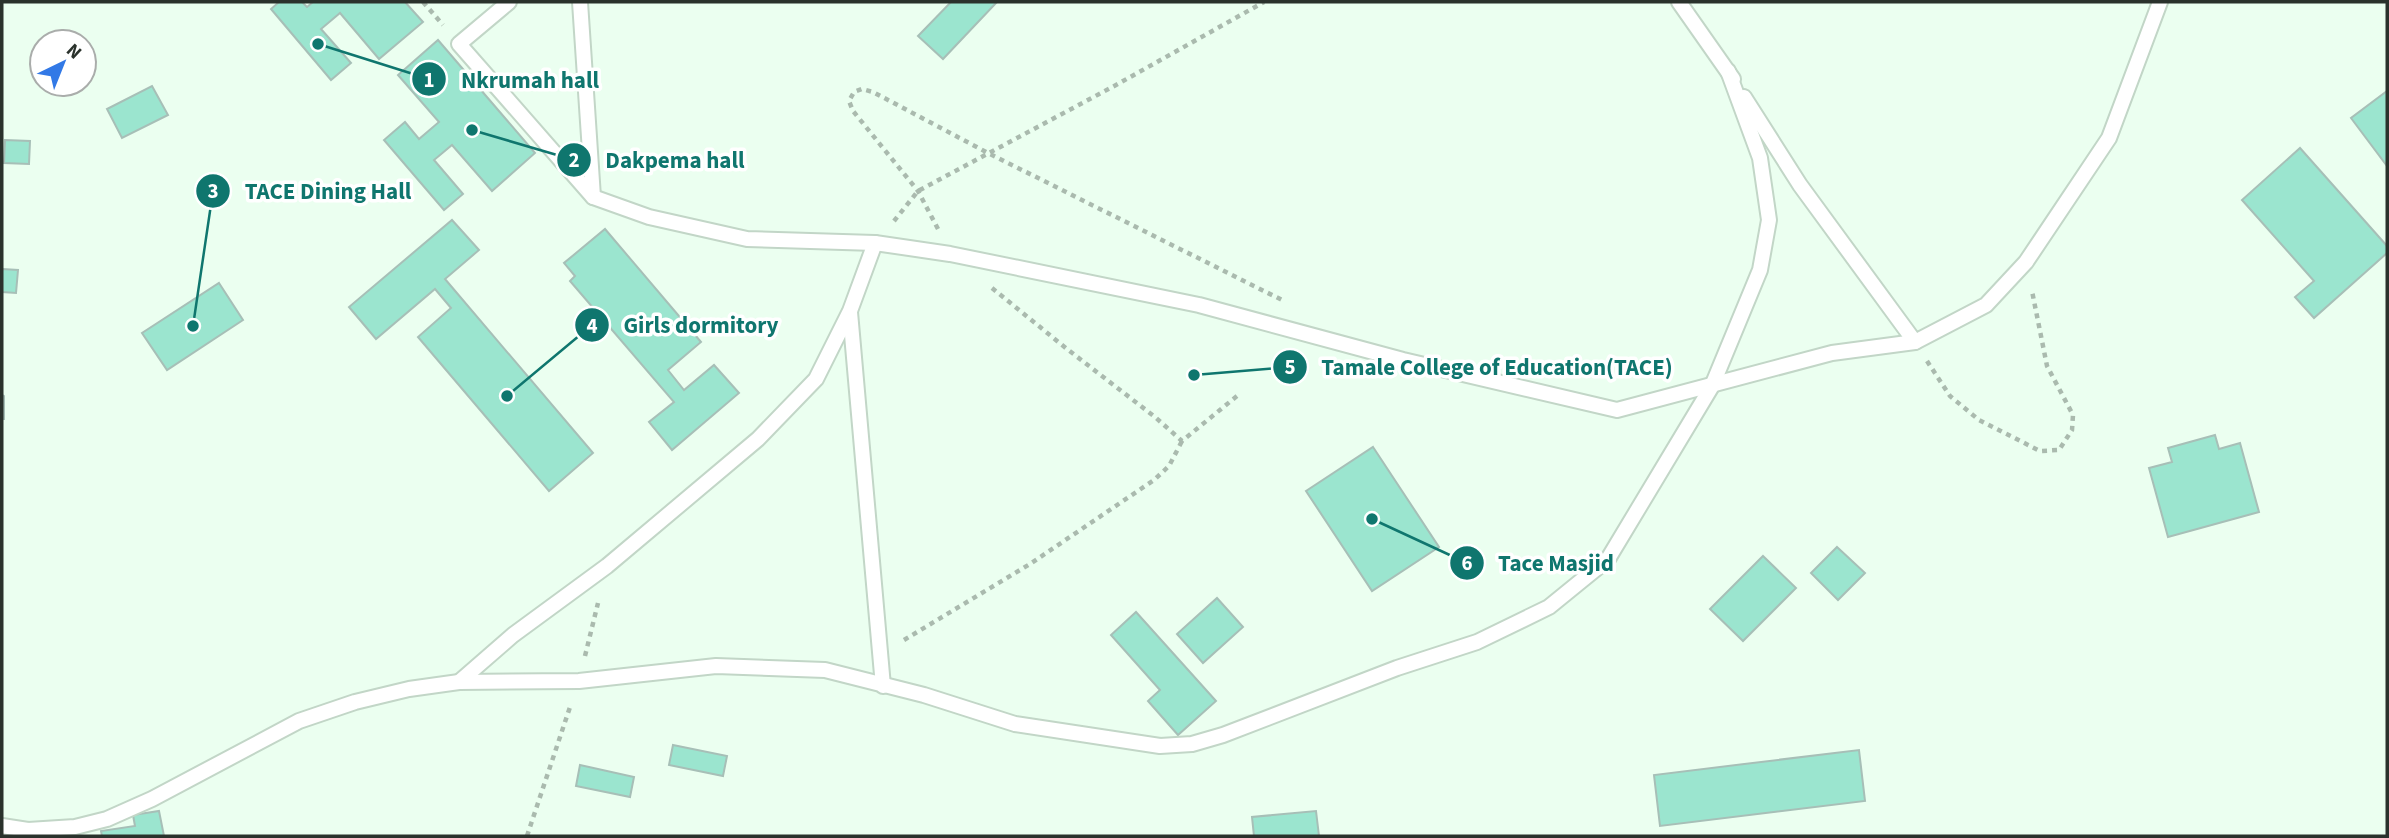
<svg xmlns="http://www.w3.org/2000/svg" width="2389" height="838" viewBox="0 0 2389 838" font-family="'Source Sans 3',sans-serif">
<style>
.building{fill:#9be5cf;stroke:#a7bfb7;stroke-width:2}
.lines{fill:none;stroke-linecap:round;stroke-linejoin:round}
.service-casing{stroke:#c2d6c7;stroke-width:18}
.path{stroke:#aabaae;stroke-width:4.5;stroke-dasharray:5 5;stroke-linecap:butt}
.service{stroke:#fff;stroke-width:14}
.leader{fill:none;stroke:#0f766e;stroke-width:2.5}
.callout-dot{fill:#0f766e;stroke:#fff;stroke-width:2.5}
.mark-label{font-size:21px;text-anchor:middle;font-weight:bold;fill:#fff}
.callout-label{font-size:23px;text-anchor:middle;font-weight:bold;fill:#0f766e;stroke:#fff;stroke-width:7;stroke-linejoin:round;paint-order:stroke}
</style>
<rect width="100%" height="100%" fill="#ebfff0"/>
<g class="building">
<path d="M279,2H302L307,7L313,2H405L423,22L379,59L340,13L321,29L351,63L331,80L271,9Z"/>
<path d="M951,2H997L943,59L918,36Z"/>
<path d="M438,40L535,153L492,191L452,145L434,160L463,194L444,210L384,140L405,122L419,139L439,122L398,75Z"/>
<path d="M152,86L168,115L122,138L107,109Z"/>
<path d="M2387,91V166L2351,118Z"/>
<path d="M5,140L30,141L29,164L4,163Z"/>
<path d="M2300,148L2387,246V253L2314,318L2295,297L2314,281L2242,200Z"/>
<path d="M452,220L479,250L445,279L593,453L549,491L418,337L451,308L435,289L376,339L349,307Z"/>
<path d="M605,229L701,342L668,370L684,390L714,365L739,393L672,450L649,422L674,402L570,281L575,276L564,263Z"/>
<path d="M2,269L18,270L16,293L2,292Z"/>
<path d="M219,283L243,320L167,370L142,333Z"/>
<path d="M2,395L4,396V419H2Z"/>
<path d="M2215,435L2219,449L2240,443L2259,512L2168,537L2149,468L2172,462L2168,448Z"/>
<path d="M1373,447L1439,547L1372,591L1306,491Z"/>
<path d="M1837,547L1865,573L1838,600L1811,573Z"/>
<path d="M1763,556L1796,588L1743,641L1710,609Z"/>
<path d="M1217,598L1243,627L1203,663L1177,634Z"/>
<path d="M1136,612L1216,701L1178,735L1148,701L1160,690L1111,635Z"/>
<path d="M673,745L727,756L723,776L669,765Z"/>
<path d="M1859,750L1865,801L1660,826L1654,775Z"/>
<path d="M580,765L634,777L630,797L576,786Z"/>
<path d="M159,811L164,836H102L101,831L135,826L133,815Z"/>
<path d="M1316,811L1319,836H1254L1252,817Z"/>
</g>
<g class="lines">
<g class="service-casing">
<g id="service">
<path d="M509,2L459,44L593,197L649,217L747,239L875,243L950,254L1199,305L1403,360L1617,410L1832,353L1915,342L1986,305L2026,262L2109,138L2160,2"/>
<path d="M580,2L593,197"/>
<path d="M1679,2L1733,79"/>
<path d="M1744,97L1800,185L1915,342"/>
<path d="M850,312L883,686"/>
<path d="M459,682L513,635L607,566L758,439L816,379L850,311L875,243"/>
<path d="M2,826L28,830L75,827L107,819L152,799L299,721L355,702L409,689L459,682L579,681L716,666L825,670L924,695L1015,724L1160,746L1192,744L1223,735L1397,668L1477,642L1549,607L1608,559L1712,386L1760,270L1769,220L1760,158L1728,71"/>
</g>
</g>
<g class="path">
<path d="M423,2L443,25"/>
<path d="M894,221L918,191L1116,85L1264,2"/>
<path d="M938,229L918,191L853,111L849,101L854,92L862,89L873,92L988,153L1282,300"/>
<path d="M992,288L1067,349L1155,417L1182,441L1237,396"/>
<path d="M1927,361L1950,396L1979,420L2040,451L2059,450L2072,430L2073,415L2047,366L2032,291"/>
<path d="M904,640L1030,564L1154,480L1169,466L1182,441"/>
<path d="M585,656L598,603"/>
<path d="M527,836L571,704"/>
</g>
<use href="#service" class="service"/>
</g>
<path class="leader" d="M318 44L429 79M472 130L574 160M193 326L213 191M507 396L592 325M1194 375L1290 367M1372 519L1467 563"/>
<g class="callout-dot">
<circle cx="318" cy="44" r="7"/>
<circle cx="472" cy="130" r="7"/>
<circle cx="193" cy="326" r="7"/>
<circle cx="507" cy="396" r="7"/>
<circle cx="1194" cy="375" r="7"/>
<circle cx="1372" cy="519" r="7"/>
<circle cx="429" cy="79" r="18"/>
<circle cx="574" cy="160" r="18"/>
<circle cx="213" cy="191" r="18"/>
<circle cx="592" cy="325" r="18"/>
<circle cx="1290" cy="367" r="18"/>
<circle cx="1467" cy="563" r="18"/>
</g>
<g class="mark-label">
<text x="429" y="87">1</text>
<text x="574" y="167">2</text>
<text x="213" y="198">3</text>
<text x="592" y="333">4</text>
<text x="1290" y="374">5</text>
<text x="1467" y="570">6</text>
</g>
<g class="callout-label">
<text x="530" y="88">Nkrumah hall</text>
<text x="675" y="168">Dakpema hall</text>
<text x="328" y="199">TACE Dining Hall</text>
<text x="701" y="333">Girls dormitory</text>
<text x="1497" y="375">Tamale College of Education(TACE)</text>
<text x="1556" y="571">Tace Masjid</text>
</g>
<rect width="2389" height="838" fill="none" stroke="#2a322c" stroke-width="7"/>
<g transform="translate(63 63) rotate(43)"><circle r="33" fill="#ffffff" stroke="#aaadab" stroke-width="2"/>
<path d="M0-5L12 26L0 18L-12 26Z" fill="#3279e6"/>
<text y="-10" font-size="19" font-weight="bold" text-anchor="middle" fill="#2a322c">N</text>
</g>
</svg>
